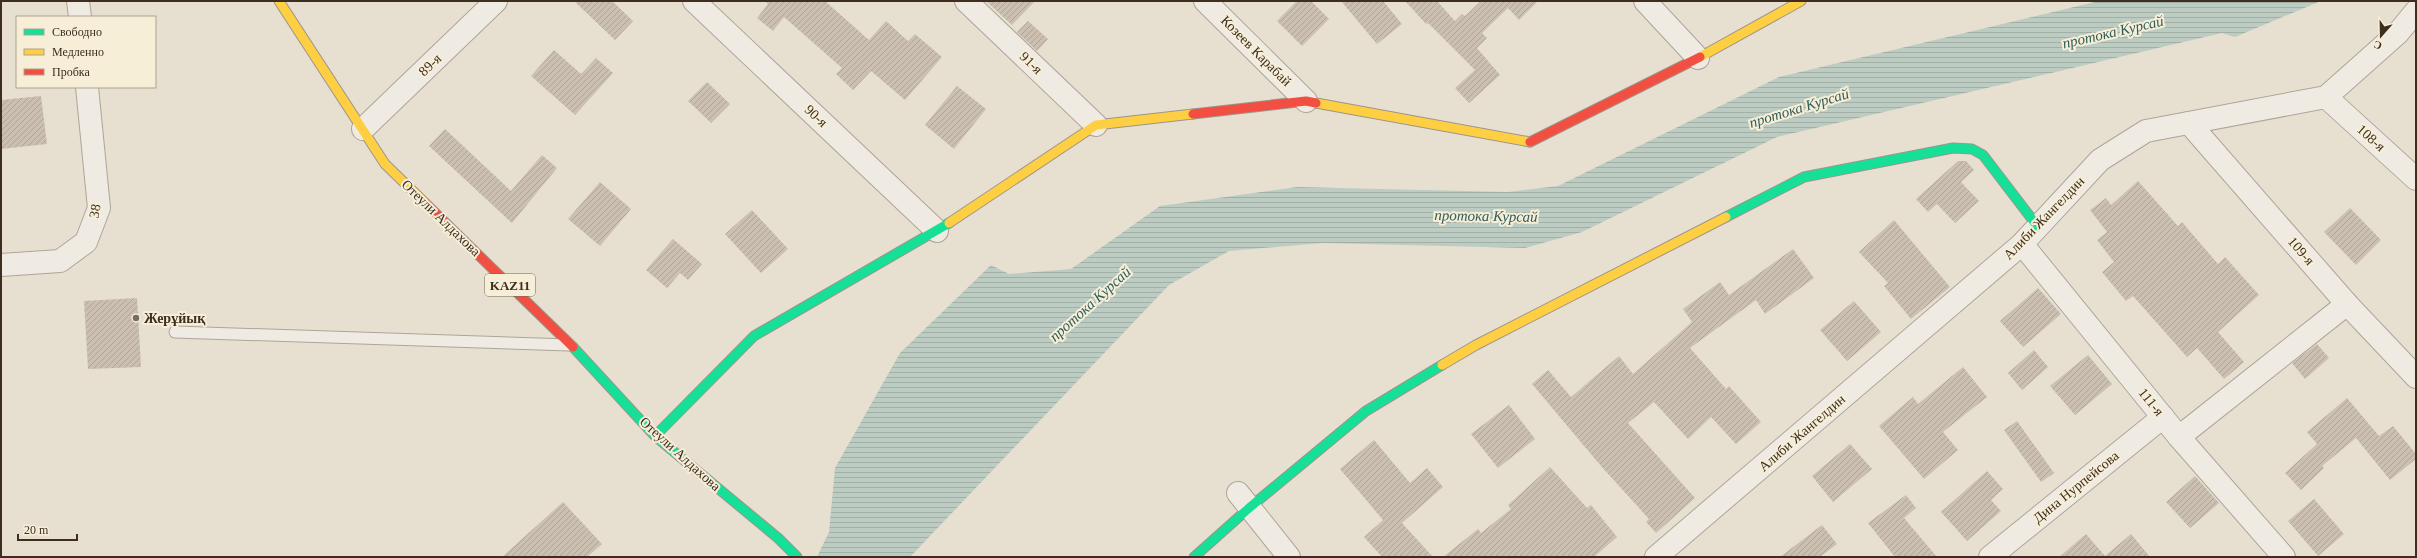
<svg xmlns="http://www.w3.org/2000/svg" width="2417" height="558" viewBox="0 0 2417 558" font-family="'Times New Roman',serif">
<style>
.water{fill:url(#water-rules)}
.building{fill:url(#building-hatch)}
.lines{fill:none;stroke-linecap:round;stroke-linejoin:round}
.lane-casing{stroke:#ada599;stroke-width:13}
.street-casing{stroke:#ada599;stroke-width:24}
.fast-casing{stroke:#9c958a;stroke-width:11}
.slow-casing{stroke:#9c958a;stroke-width:11}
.jam-casing{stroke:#9c958a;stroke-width:11}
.lane{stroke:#efebe3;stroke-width:11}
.street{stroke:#efebe3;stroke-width:22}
.fast{stroke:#16e098;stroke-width:9}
.slow{stroke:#ffcf43;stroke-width:9}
.jam{stroke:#f24e42;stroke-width:9}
.poi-dot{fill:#786c5e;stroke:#f7eed8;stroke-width:1.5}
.labels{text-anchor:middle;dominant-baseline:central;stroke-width:4;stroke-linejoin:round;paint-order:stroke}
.shield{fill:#f7eed8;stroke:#756857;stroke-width:1}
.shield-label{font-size:13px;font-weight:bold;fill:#3d2e20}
.street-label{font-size:14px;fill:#3d2e20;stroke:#f7eed8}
.poi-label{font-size:14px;font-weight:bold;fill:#3d2e20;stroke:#f7eed8;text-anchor:start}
.water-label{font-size:15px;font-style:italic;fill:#2f5d5a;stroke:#f7eed8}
</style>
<defs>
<pattern id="water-rules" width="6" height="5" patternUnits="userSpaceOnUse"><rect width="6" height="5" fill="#bcccc2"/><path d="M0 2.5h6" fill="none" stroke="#a2b0a6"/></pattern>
<pattern id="building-hatch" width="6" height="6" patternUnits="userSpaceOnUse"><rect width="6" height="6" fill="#cbbfb2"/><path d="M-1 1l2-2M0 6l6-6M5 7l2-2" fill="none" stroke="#afa499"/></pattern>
</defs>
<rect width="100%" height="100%" fill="#e7e0d1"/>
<path class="water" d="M2099,1H2321L2235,37L2222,33L1777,137L1582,232L1525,248L1322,243L1229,251L1169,285L910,557H817L829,532L835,468L900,353L991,265L1009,274L1071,269L1160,206L1297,187L1508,192L1558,186L1779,77Z"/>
<g class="building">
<path d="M574,1H612L633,21L615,40Z"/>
<path d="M765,1H825L869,40L886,21L908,41L915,34L942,57L905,100L871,71L853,90L836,74L842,68L784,17L773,31L757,18L768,4Z"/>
<path d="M986,1H1035L1012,25Z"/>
<path d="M1297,1H1311L1329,19L1302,46L1277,21Z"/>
<path d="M1341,1H1383L1402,24L1377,44Z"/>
<path d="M1405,1H1437L1455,21L1462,14L1465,16L1481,1H1538L1519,20L1508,8L1482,33L1487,38L1477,48L1500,75L1469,103L1455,88L1475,70L1428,23L1426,24Z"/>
<path d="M1028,21L1048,39L1037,51L1017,32Z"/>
<path d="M554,50L581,74L596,58L613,73L575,115L531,76Z"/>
<path d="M707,82L730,104L711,123L688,101Z"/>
<path d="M957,86L986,109L954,149L925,125Z"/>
<path d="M41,96L47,144L1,149V100Z"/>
<path d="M445,129L511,191L542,155L557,168L512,223L429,146Z"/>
<path d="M1958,161H1966L1974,170L1961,182L1979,201L1955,223L1937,204L1928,212L1916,199Z"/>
<path d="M2138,181L2178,226L2182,222L2218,264L2225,257L2259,295L2218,332L2244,362L2224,379L2197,348L2187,357L2133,296L2126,301L2102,272L2114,262L2097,240L2107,232L2090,210L2106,198L2111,205Z"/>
<path d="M600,182L631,209L600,246L568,219Z"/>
<path d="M2350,208L2381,240L2356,265L2324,232Z"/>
<path d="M752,210L788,249L761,273L725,234Z"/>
<path d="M1894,220L1950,287L1911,319L1884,286L1888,283L1859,252Z"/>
<path d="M673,239L702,264L688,280L680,273L667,288L646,270Z"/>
<path d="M1793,249L1814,278L1765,314L1756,300L1690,348L1726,389L1729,386L1761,422L1736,444L1711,417L1688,439L1654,402L1628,423L1695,498L1656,533L1646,522L1649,519L1601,466L1532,384L1548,370L1571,397L1619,356L1633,374L1692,322L1683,309L1720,282L1729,295Z"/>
<path d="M2038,288L2061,314L2023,347L2000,321Z"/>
<path d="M137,298L141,367L88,369L84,301Z"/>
<path d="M1854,301L1881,332L1847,361L1820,330Z"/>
<path d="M2317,344L2329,358L2305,379L2292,363Z"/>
<path d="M2034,350L2048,367L2022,390L2008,373Z"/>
<path d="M2088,355L2112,384L2075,415L2050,386Z"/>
<path d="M1963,367L1987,397L1943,432L1958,450L1924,479L1879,426L1913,397L1918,404Z"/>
<path d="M2347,398L2379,436L2393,426L2416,454V459L2390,480L2356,438L2322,466L2324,468L2301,490L2285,473L2317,444L2307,432Z"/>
<path d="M1509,405L1535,439L1498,468L1471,434Z"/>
<path d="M2017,421L2054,473L2041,482L2004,430Z"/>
<path d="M1374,440L1410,483L1427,468L1443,487L1402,523L1433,557H1382L1364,537L1383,520L1340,469Z"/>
<path d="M1850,444L1872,469L1833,502L1812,476Z"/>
<path d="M1550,467L1587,508L1591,505L1617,537L1594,557H1443L1478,529L1481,533L1511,509L1508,505Z"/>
<path d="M1987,471L2003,489L1991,500L2001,511L1967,541L1941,512Z"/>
<path d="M2195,476L2219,503L2190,528L2166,502Z"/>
<path d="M1906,495L1916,508L1904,518L1937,557H1895L1868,523Z"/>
<path d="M2314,499L2344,534L2318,556L2288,521Z"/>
<path d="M563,502L602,544L587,557H502Z"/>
<path d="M1822,525L1837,544L1820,557H1780Z"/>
<path d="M2086,534L2105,556L2131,534L2150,557H2059Z"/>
</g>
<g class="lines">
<g class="lane-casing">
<path id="lane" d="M175,332L569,345"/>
</g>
<g class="street-casing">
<g id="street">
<path d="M78,1L80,17"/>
<path d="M694,1L937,231"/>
<path d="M966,1L1096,125"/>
<path d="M1205,1L1306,101"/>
<path d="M1645,1L1698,58"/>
<path d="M2326,97L2416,179"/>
<path d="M2189,123L2347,304L2416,377"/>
<path d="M363,129L496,1"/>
<path d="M2022,244L2179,437L2284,557"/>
<path d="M1,265L60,261L86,242L99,208L87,87"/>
<path d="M2179,437L2347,304"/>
<path d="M1238,493L1289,557"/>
<path d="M1656,557L2022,244L2100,160L2146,131L2326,97L2398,33L2416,11"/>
<path d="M1990,557L2163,417"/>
</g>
</g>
<g class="fast-casing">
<g id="fast">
<path d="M1726,217L1804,177L1953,148L1972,149L1983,155L2038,227"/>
<path d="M573,347L655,436L778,538L797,557"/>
<path d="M655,436L754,336L949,223"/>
<path d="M1194,557L1249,508L1366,411L1442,365"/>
</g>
</g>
<g class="slow-casing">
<g id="slow">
<path d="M279,1L385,164L425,203"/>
<path d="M1700,57L1801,1"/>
<path d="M1316,103L1530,142"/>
<path d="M949,223L1096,125L1193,114"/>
<path d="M1442,365L1476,345L1726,217"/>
</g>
</g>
<g class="jam-casing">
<g id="jam">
<path d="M1193,114L1306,101L1316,103"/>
<path d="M1530,142L1700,57"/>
<path d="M425,203L573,347"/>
</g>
</g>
<use href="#lane" class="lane"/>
<use href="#street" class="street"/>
<use href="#fast" class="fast"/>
<use href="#slow" class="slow"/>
<use href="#jam" class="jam"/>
</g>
<circle class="poi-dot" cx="136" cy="318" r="4"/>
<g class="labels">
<rect class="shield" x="485" y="274" width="50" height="22" rx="3"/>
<g class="shield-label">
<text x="510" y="285">KAZ11</text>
</g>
<g class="street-label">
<text transform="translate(1256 51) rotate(45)">Козеев Карабай</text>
<text transform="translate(1031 63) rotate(44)">91-я</text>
<text transform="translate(430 65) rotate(-44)">89-я</text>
<text transform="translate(816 116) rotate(43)">90-я</text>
<text transform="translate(2371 138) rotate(42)">108-я</text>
<text transform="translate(95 211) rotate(-80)">38</text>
<text transform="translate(441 218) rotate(44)">Отеули Алдахова</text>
<text transform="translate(2044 218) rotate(-46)">Алиби Жангелдин</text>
<text transform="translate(2301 251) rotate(49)">109-я</text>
<text transform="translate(2151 402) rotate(51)">111-я</text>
<text transform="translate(1802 433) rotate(-41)">Алиби Жангелдин</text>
<text transform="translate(680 454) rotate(42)">Отеули Алдахова</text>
<text transform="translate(2076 487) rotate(-39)">Дина Нурпейсова</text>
</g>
<g class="poi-label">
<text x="144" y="318">Жерұйық</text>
</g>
<g class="water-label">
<text transform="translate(2113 32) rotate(-13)">протока Курсай</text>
<text transform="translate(1799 108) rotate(-17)">протока Курсай</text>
<text transform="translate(1486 216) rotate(1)">протока Курсай</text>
<text transform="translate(1090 304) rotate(-42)">протока Курсай</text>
</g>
</g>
<rect width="2417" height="558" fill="none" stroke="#3d2e20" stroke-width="4"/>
<rect x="16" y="16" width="140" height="72" fill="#f7eed8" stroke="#ada18e"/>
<rect x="24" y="29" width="20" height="6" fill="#16e098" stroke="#ada18e"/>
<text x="52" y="36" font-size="12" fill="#3d2e20">Свободно</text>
<rect x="24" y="49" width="20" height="6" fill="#ffcf43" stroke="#ada18e"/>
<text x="52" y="56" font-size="12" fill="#3d2e20">Медленно</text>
<rect x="24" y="69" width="20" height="6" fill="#f24e42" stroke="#ada18e"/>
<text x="52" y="76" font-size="12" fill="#3d2e20">Пробка</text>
<g transform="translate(2381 36) rotate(200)" stroke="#f7eed8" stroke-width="3" paint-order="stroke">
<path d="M0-3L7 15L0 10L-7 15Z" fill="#3d2e20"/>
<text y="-6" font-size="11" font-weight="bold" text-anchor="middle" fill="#3d2e20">С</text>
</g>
<path d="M18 534v6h59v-6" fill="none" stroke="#3d2e20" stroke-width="2"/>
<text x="24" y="534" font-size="12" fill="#3d2e20" stroke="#f7eed8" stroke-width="3" paint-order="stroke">20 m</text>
</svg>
